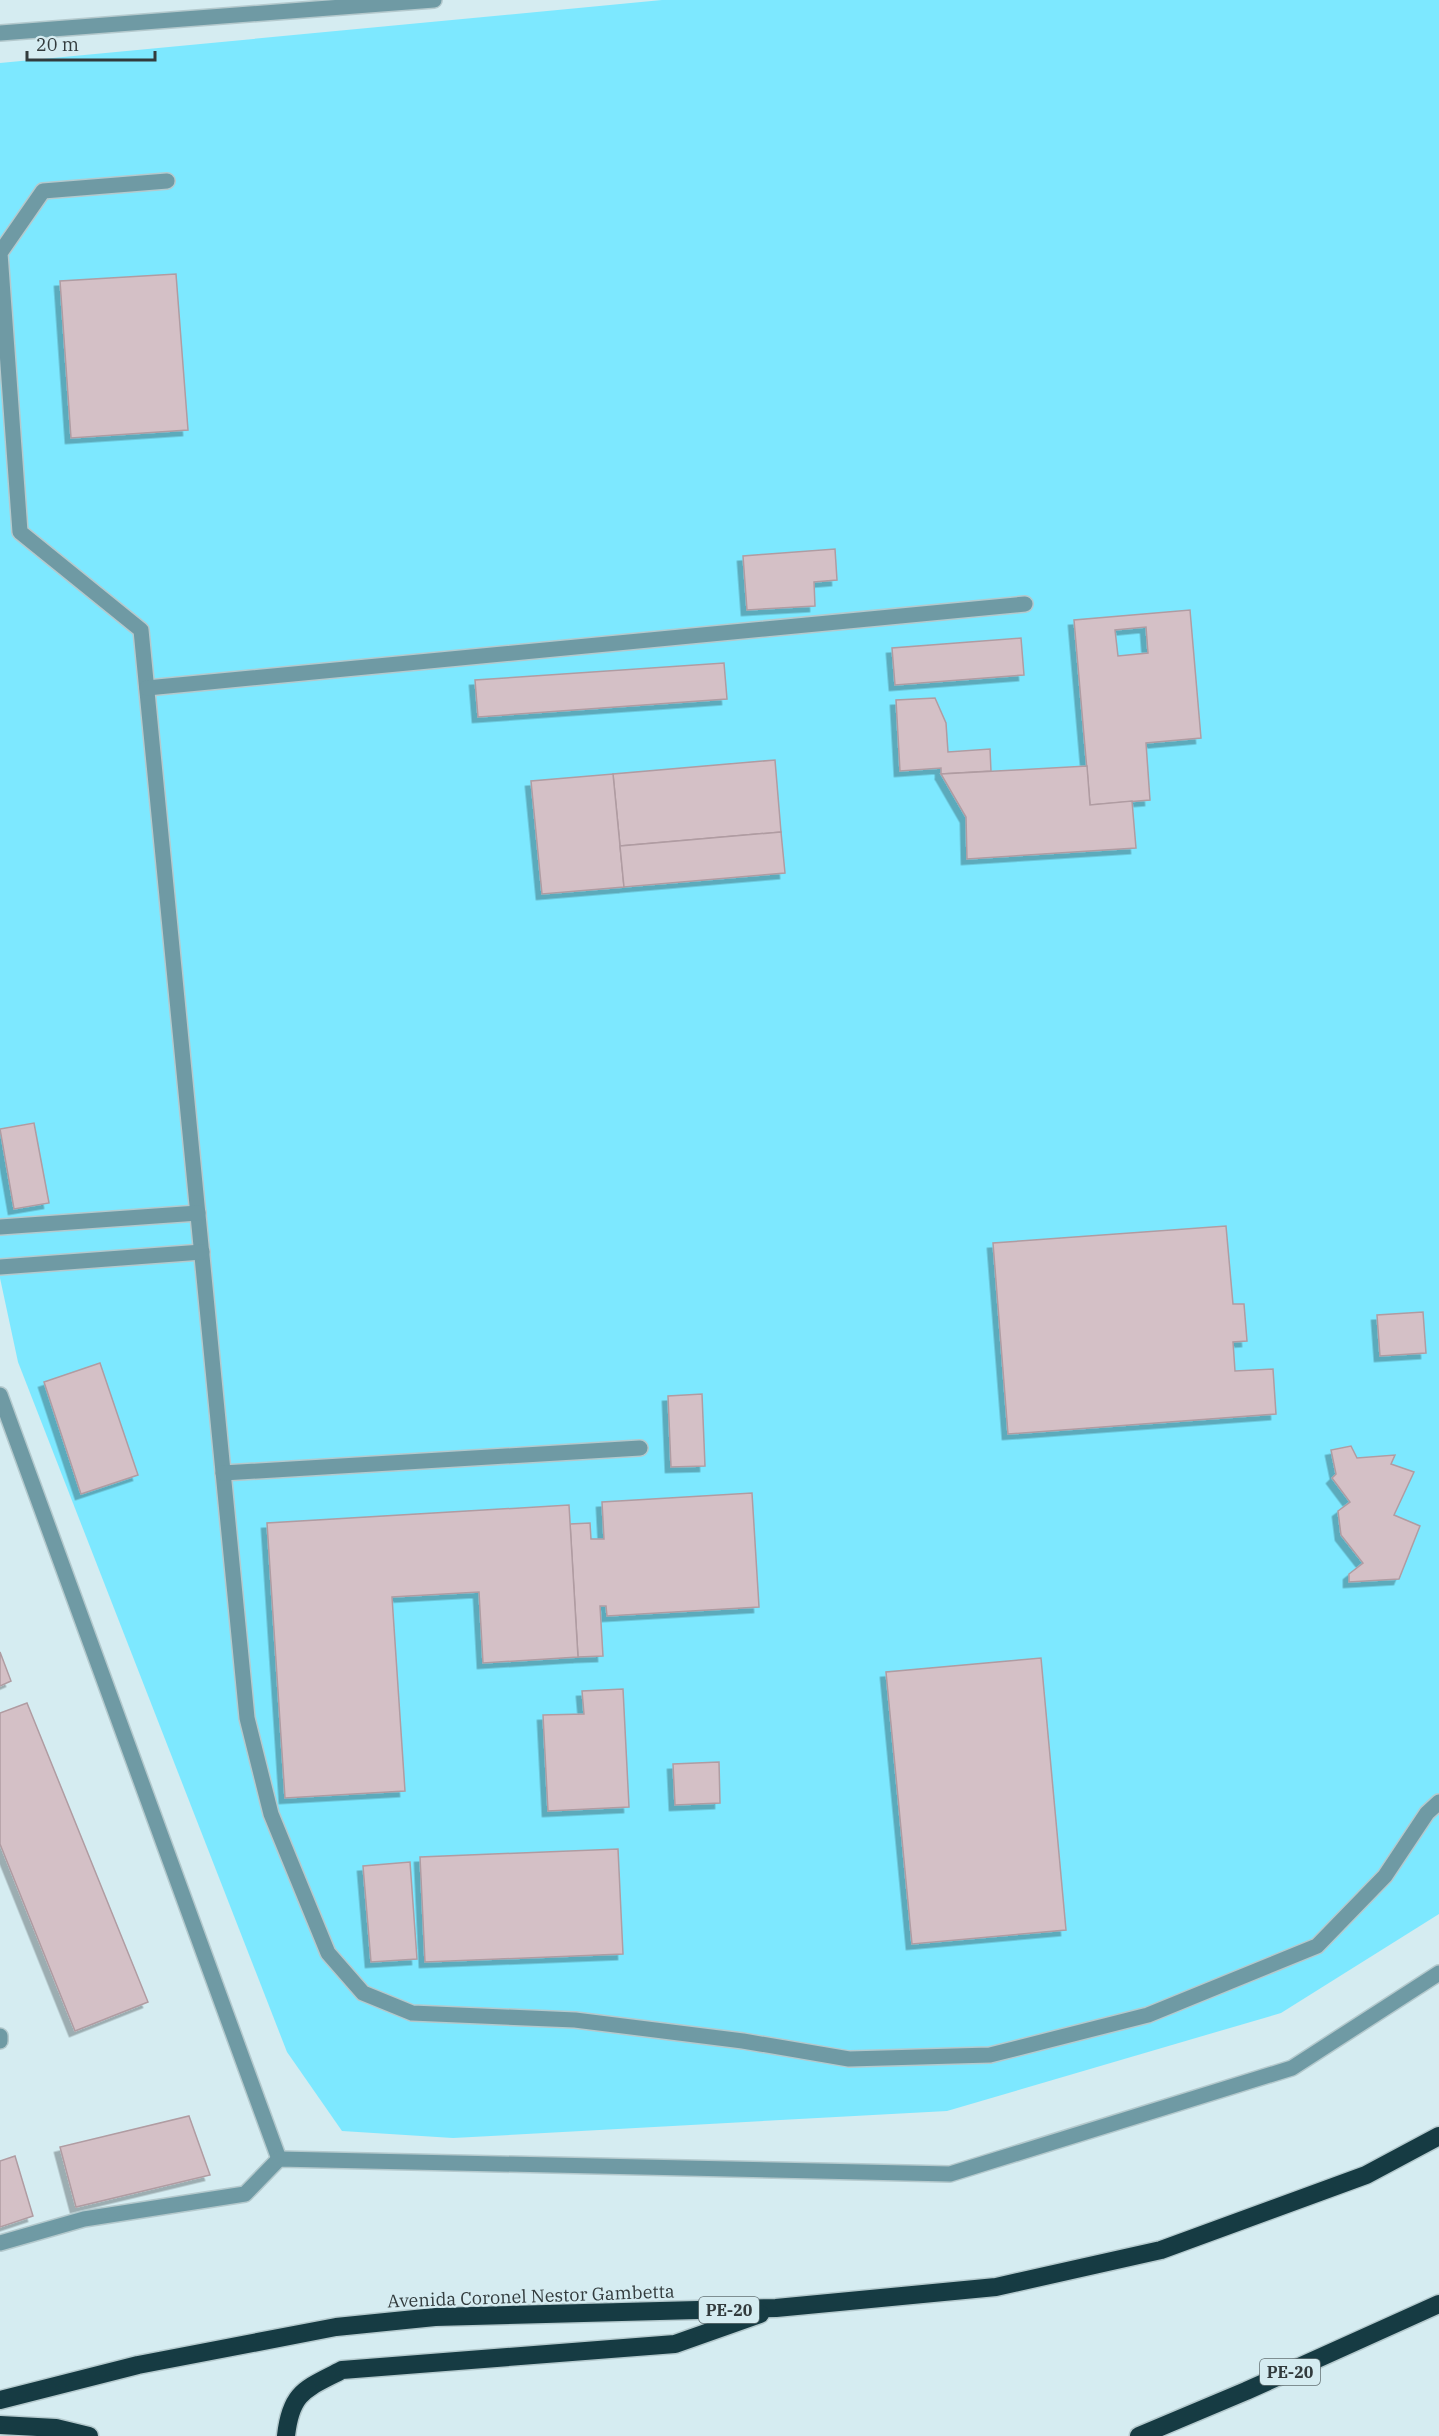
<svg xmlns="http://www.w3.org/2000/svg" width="1439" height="2436" viewBox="0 0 1439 2436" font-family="'IBM Plex Serif',serif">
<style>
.green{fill:#7de8ff}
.building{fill:#d4c0c6;stroke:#b09ca2;stroke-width:1.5;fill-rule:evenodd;filter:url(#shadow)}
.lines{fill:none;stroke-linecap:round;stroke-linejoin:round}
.minor-casing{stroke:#b4c9cd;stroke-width:18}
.highway-casing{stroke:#b4c9cd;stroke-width:21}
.minor{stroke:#6f9aa4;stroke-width:15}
.highway{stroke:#163b43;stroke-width:18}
.labels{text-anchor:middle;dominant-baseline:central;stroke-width:4.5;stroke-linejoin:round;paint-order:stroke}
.shield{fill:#d5ecf1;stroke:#637073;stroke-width:1.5}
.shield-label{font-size:16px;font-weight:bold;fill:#323b3d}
.street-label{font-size:18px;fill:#323b3d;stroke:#d5ecf1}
</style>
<defs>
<filter id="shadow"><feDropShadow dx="-5.5" dy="5.5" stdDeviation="0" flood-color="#0004"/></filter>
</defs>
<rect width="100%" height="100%" fill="#d5ecf1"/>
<path class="green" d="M662,0H1439V1914L1281,2013L947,2111L453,2138L342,2131L287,2052L18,1362L0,1278V63Z"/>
<g class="building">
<path d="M176,274L188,430L71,438L60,281Z"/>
<path d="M835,549L837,580L814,582L815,606L747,610L743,556Z"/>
<path d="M1190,610L1201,738L1146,743L1150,800L1090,805L1074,620ZM1146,627L1148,653L1118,656L1115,630Z"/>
<path d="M1021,638L1024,675L895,685L892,648Z"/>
<path d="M724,663L727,699L478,717L475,680Z"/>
<path d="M935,698L946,723L948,752L990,749L991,771L941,774V768L900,771L896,700Z"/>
<path d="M775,760L781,832L620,846L613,774Z"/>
<path d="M1087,766L1090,805L1132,801L1136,848L967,859L966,817L941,774Z"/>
<path d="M613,774L624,887L542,894L531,781Z"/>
<path d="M781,832L785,873L624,887L620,846Z"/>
<path d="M34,1123L49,1203L14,1209L0,1129Z"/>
<path d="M1226,1226L1233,1304H1244L1247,1341L1233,1342L1235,1371L1273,1369L1276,1414L1008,1434L993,1243Z"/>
<path d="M1423,1312L1426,1353L1380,1356L1377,1315Z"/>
<path d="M100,1363L138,1475L81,1494L44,1382Z"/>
<path d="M702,1394L705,1466L671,1467L668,1396Z"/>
<path d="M1351,1446L1357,1458L1395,1455L1391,1464L1414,1472L1394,1515L1420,1526L1399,1579L1349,1582V1574L1363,1563L1341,1535L1338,1511L1350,1502L1332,1478L1336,1474L1331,1450Z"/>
<path d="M752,1493L759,1607L607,1616L606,1606H600L603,1656L578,1657L570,1524L590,1523L591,1539H604L602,1502Z"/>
<path d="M569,1505L578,1657L483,1663L479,1592L392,1597L405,1791L285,1798L267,1523Z"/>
<path d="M0,1652L11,1681L0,1686Z"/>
<path d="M1041,1658L1066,1930L912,1944L886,1672Z"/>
<path d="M623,1689L629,1807L548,1811L543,1715L584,1714L582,1691Z"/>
<path d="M27,1703L148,2002L75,2031L0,1844V1713Z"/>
<path d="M719,1762L720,1803L675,1805L673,1764Z"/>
<path d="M618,1849L623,1954L425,1962L420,1857Z"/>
<path d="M410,1862L417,1959L371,1962L363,1866Z"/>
<path d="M189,2116L210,2175L76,2207L60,2147Z"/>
<path d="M15,2156L33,2216L0,2227V2161Z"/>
</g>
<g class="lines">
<g class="minor-casing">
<g id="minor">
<path d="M0,33L434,0"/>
<path d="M167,181L43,191L0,253L20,532L141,630L247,1718L271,1814L328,1953L363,1993L412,2013L575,2020L743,2041L849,2059L990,2055L1148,2015L1317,1946L1385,1876L1427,1813L1439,1802"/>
<path d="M147,688L1025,604"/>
<path d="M0,1227L198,1213"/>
<path d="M0,1267L202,1252"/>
<path d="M0,1395L279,2159"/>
<path d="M223,1473L640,1448"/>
<path d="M0,2036V2041"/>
<path d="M0,2243L84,2219L245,2194L279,2159L950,2174L1292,2068L1439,1973"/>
</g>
</g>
<g class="highway-casing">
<g id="highway">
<path d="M0,2400L138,2365L336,2327L435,2317L776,2308L996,2287L1161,2250L1366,2175L1439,2136"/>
<path d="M0,2425L56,2428L89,2436"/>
<path d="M286,2436C291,2391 306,2389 342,2370L675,2344L760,2314"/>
<path d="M1139,2436L1246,2391L1439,2304"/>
</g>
</g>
<use href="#minor" class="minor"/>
<use href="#highway" class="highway"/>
</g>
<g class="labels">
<g class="shield">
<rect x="699" y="2297" width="60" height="26" rx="4.5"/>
<rect x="1260" y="2359" width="60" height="26" rx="4.5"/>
</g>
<g class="shield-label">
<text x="729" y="2310">PE-20</text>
<text x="1290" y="2372">PE-20</text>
</g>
<g class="street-label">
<text transform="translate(531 2296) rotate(-2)">Avenida Coronel Nestor Gambetta</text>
</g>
</g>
<path d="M27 51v9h128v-9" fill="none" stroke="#323b3d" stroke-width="3"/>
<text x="36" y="51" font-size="18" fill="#323b3d" stroke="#d5ecf1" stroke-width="4.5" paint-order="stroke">20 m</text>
</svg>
